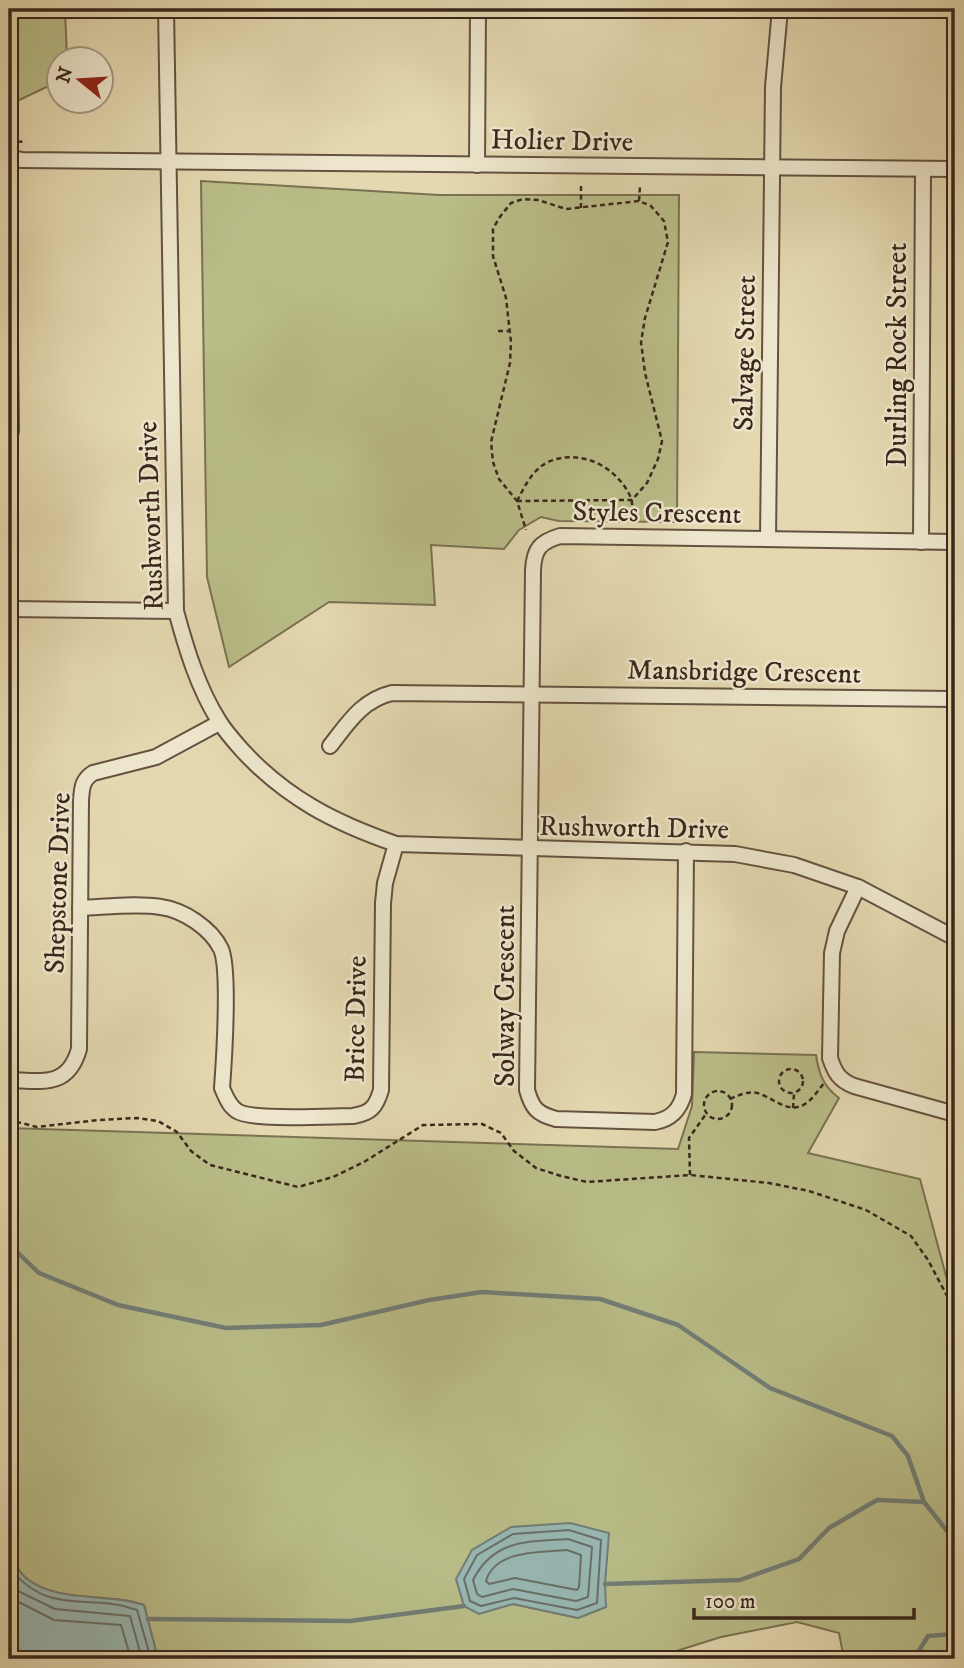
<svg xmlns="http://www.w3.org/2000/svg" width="964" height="1668" viewBox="0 0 964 1668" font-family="'IM FELL DW Pica',serif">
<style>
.green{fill:#b9bd88;stroke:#7a7252;stroke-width:2;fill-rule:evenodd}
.water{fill:#98b8b4;stroke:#727e77;stroke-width:2}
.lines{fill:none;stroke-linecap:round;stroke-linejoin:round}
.shore{stroke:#696f68;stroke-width:2}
.stream{stroke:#727e77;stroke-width:4.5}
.street-casing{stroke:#645240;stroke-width:18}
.path{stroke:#3a261b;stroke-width:2.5;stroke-dasharray:5 3.5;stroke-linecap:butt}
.street{stroke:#ede6cc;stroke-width:14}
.labels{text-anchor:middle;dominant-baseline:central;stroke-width:5;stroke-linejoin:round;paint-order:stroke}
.street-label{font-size:28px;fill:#3a261b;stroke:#ede6cc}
</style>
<rect width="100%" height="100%" fill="#e4d8b0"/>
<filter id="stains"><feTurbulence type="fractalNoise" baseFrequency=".00286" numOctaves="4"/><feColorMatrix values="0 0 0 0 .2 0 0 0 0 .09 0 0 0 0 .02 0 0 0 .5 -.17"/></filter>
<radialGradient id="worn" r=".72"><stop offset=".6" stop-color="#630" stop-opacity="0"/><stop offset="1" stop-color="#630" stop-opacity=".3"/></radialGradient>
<g class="green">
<path d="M9,9H65L67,59L60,60L59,81L9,105Z"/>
<path d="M201,181L439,195H679L677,522L559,521L541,517L519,530L504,549L431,545L435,605L329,602L229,667L207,577Z"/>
<path d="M694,1052L816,1055C819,1074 823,1086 839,1098L808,1153L920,1179L952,1298L955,1301V1659H844L839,1633L797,1622L721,1637L651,1659H158L144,1605C107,1592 58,1604 26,1578C19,1572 14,1562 9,1556V1355L12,1348L9,1344V1128L678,1149L692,1106ZM605,1584V1607L578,1618L513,1604Z"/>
</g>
<g class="water">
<path d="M570,1523L609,1533L605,1584L606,1607L578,1618L513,1604L479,1614L464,1606L456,1579L472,1550L511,1527Z"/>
<path d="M9,1556C14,1563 19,1572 26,1578C58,1604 107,1592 144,1605L158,1659H9Z"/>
</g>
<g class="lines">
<g class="shore">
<path d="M569,1530L601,1540L597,1603L577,1610L514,1598L481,1606L470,1601L464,1579L477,1555L513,1534Z"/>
<path d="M568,1539L592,1547L588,1597L576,1601L513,1589L482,1597L477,1594L473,1580C494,1539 527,1542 568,1539Z"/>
<path d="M567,1550L581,1555L579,1587L577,1590L515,1578L489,1584L486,1581C495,1550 540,1552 567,1550Z"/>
<path d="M9,1567C49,1618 87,1592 137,1610L151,1659"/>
<path d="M9,1581L18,1591L55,1609L130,1616L142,1659"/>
<path d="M9,1597L54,1620L121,1625L131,1659"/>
</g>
<g class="stream">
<path d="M9,1248L14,1249L39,1273L118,1305L226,1328L321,1325L429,1300L482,1292L600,1299L678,1325L770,1388L892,1436L908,1456L924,1502L955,1541"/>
<path d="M605,1584L740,1580L799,1559L829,1528L877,1500L924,1502"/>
<path d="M148,1619L350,1621L464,1606"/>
<path d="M914,1659L928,1636L955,1634"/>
</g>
<g class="street-casing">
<g id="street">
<path d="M166,9L176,611C186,648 198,688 219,721C225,731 234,741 242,750C286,798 335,823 396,844L735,854L794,865L858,887L955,938"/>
<path d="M812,9H911"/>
<path d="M9,158L22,160L955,169"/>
<path d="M477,165L478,9"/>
<path d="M9,259L11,431L9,437"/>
<path d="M768,539L773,87L780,9"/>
<path d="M921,542L923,169"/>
<path d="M9,609L176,611"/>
<path d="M330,746C348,723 362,700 392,693L955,699"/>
<path d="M686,851L684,1094C680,1109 672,1119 655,1122L556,1119C537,1114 532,1108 527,1090L533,570C534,549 540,542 560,536L955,542"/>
<path d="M858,887L837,931L832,953L830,1058C835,1073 839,1080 854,1086L955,1114"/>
<path d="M80,908C106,907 136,903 161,907C183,910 211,928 221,949C230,969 224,1061 222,1088C226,1097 229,1106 237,1111C251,1121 332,1116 353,1116C371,1113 376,1107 381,1090L383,903L385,883L396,844"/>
<path d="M9,1080C42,1081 68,1088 79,1049L81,800C82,788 82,780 93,773L156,757L219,723"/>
</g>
</g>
<g class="path">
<path d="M9,141L26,142"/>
<path d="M639,201L640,186"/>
<path d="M581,208V185"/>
<path d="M498,331H511"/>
<path d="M517,501L632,500L647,483L658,459L662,441L645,373L641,342L645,318L668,242L664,221L651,206L639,201L566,209L538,200L523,199L511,203L499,218L493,229V256L506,298L511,342L510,363L491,442L493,462L499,479L517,501L526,530"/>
<path d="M517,501C525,486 532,470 548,462C580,448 617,466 631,498C633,504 632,513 632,520"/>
<circle cx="791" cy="1081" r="12"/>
<circle cx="718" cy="1105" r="14"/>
<path d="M730,1099C739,1095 748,1091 757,1093C773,1097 788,1115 805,1104C813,1099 819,1089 824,1083"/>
<path d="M793,1108L794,1094"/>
<path d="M9,1117L17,1122L37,1127L98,1120L137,1118L158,1121L177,1132L191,1151L210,1165L298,1187L333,1177L364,1162L423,1125L482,1124L501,1133L514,1151L536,1168L561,1176L587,1182L690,1175L769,1183L809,1191L866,1210L911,1236L928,1260L947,1296L955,1305"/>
<path d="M690,1175L689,1138L706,1114"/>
</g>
<use href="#street" class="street"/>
</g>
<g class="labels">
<g class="street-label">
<text transform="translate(562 141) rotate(1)">Holier Drive</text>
<text transform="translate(745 353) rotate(-89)">Salvage Street</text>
<text transform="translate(897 355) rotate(-90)">Durling Rock Street</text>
<text transform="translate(657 513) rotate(1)">Styles Crescent</text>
<text transform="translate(151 516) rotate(-92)">Rushworth Drive</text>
<text transform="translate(744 672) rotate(1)">Mansbridge Crescent</text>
<text transform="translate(634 828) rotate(1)">Rushworth Drive</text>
<text transform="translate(58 883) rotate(-88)">Shepstone Drive</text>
<text transform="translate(505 996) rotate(-90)">Solway Crescent</text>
<text transform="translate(356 1019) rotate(-89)">Brice Drive</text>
</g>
</g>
<rect width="964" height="1668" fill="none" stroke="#e4d8b0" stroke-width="35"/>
<rect x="10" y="10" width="943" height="1647" fill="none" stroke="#3a261b" stroke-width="3.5"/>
<rect x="18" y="18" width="929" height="1633" fill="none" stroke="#3a261b" stroke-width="2"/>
<g transform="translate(80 80) rotate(288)"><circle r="33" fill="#ede6cc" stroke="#a59985" stroke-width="2"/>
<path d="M0-5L12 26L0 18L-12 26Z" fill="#8f2418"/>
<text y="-10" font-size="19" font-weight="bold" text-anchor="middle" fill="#3a261b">N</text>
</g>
<path d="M694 1608v10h220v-10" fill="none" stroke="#3a261b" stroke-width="3.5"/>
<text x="705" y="1608" font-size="21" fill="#3a261b" stroke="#ede6cc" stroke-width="5" paint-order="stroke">100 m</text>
<rect width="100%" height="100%" filter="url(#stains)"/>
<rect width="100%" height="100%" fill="url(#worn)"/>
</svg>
